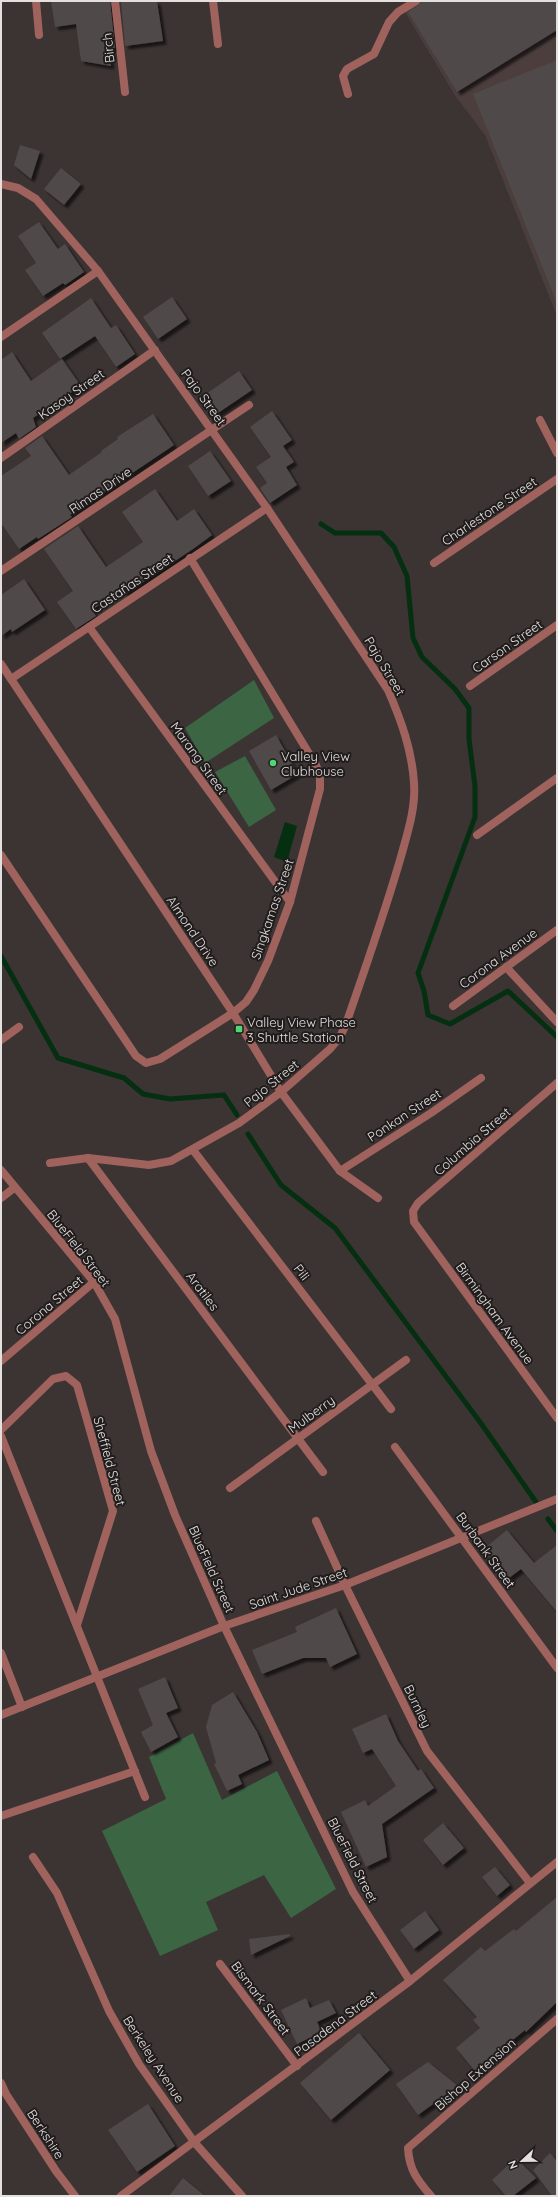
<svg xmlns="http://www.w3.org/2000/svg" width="558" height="2197" viewBox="0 0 558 2197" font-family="Quicksand,sans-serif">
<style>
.built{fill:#4b3e3c}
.green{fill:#3c6543}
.water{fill:#042f11}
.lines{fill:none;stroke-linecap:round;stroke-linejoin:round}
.stream{stroke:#042f11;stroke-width:5}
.building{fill:#504948;filter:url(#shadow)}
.lane{stroke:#9f625d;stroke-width:8}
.street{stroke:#9f625d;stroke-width:8}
.poi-dot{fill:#51d674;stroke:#201c1c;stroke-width:1.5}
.labels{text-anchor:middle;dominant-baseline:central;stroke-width:4;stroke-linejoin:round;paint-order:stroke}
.street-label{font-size:13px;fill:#e4e0df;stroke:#201c1c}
.poi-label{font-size:13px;fill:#e4e0df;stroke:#201c1c;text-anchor:start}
</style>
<defs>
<filter id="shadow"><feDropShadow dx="3.5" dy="3.5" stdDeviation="1" flood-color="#0009"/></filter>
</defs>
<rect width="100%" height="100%" fill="#3b3433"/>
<path class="built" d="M412,1H557V316L485,135L456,97L402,7Z"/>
<g class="green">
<path d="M254,680L274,718L205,763L185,728Z"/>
<path d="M245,756L276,810L249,827L215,772Z"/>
<path d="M193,1733L222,1800L277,1771L336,1889L291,1918L264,1875L206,1902L218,1930L160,1956L102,1831L166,1799L149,1757Z"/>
</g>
<path class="water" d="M285,822L297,826L287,862L274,857Z"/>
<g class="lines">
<g class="stream">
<path d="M321,524L335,533H381L394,547L407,576L413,638L422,657L455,689L469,708V739L475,786V817L418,973L424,991L428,1015L450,1024L508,991L557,1037"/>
<path d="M1,956L58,1058L124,1078L143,1094L170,1099L224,1095L237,1115"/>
<path d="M248,1134L281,1185L335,1228L480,1422L536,1502"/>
<path d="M548,1519L557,1531"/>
</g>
</g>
<g class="building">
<path d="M51,1H110L115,48L109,49L111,66L81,61L76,24L55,27Z"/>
<path d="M121,1H157L163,41L125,46Z"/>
<path d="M421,1H557V30L457,92L408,12L419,5Z"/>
<path d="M557,60V301H556L473,94Z"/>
<path d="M20,145L40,151L31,179L14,165Z"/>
<path d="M61,168L81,184L64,205L44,189Z"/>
<path d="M39,222L58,249L65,244L84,272L65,285L63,283L43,296L25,270L36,263L18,236Z"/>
<path d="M172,297L187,319L158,339L143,317Z"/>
<path d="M91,298L111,328L116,325L135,354L116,367L95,336L60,359L42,333Z"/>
<path d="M12,352L31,381L62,359L81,386L33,418L36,427L19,439L16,433L1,443V360Z"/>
<path d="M239,371L252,390L212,417L199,399Z"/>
<path d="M272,411L292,440L283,446L294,462L286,467L297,485L270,503L260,488L267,483L256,467L271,457L250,427Z"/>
<path d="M153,414L174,445L70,515L72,517L38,539L37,537L19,549L1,523V476L31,456L25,448L42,436L69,475L102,452L101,451L118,439L117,437Z"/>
<path d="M210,451L231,481L208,496L188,466Z"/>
<path d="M155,489L177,521L194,509L212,535L193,549L125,594L122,589L92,610L96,616L76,629L57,602L73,591L44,549L78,526L106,567L143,542L122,512Z"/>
<path d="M24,579L45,610L12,632L11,629L1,636V595Z"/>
<path d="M276,735L298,774L271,790L249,751Z"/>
<path d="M507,1530L534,1563L557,1545V1612L521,1569L509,1578L485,1548Z"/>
<path d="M336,1608L357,1654L330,1667L326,1658H303L262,1674L252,1650L297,1632L295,1627Z"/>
<path d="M165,1677L178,1708L166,1713L178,1737L151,1752L141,1732L153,1725L138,1689Z"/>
<path d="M233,1692L257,1732L269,1760L238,1775L242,1784L227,1791L214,1764L216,1763L206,1727L212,1705Z"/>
<path d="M386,1714L398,1741L418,1771L421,1769L434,1788L382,1824L387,1857L366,1867L341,1812L365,1800L368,1806L396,1786L372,1749L363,1753L352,1729Z"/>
<path d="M443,1823L464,1848L443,1865L423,1840Z"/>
<path d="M495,1867L510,1885L497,1896L482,1877Z"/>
<path d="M557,1897V2002L526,2032L525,2030L475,2071L456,2048L480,2028L473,2020L477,2017L443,1980L481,1947L485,1951L514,1929L516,1931Z"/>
<path d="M425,1911L439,1930L414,1949L400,1930Z"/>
<path d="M290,1934V1936L251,1955L249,1939Z"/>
<path d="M306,1998L310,2008L329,2000L336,2013L317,2022L322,2032L297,2044L281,2010Z"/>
<path d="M359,2033L390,2070L331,2120L300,2083Z"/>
<path d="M428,2062L458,2086L418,2115L396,2084Z"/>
<path d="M148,2104L175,2146L137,2172L108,2130Z"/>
<path d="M550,2153L557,2161V2196H552L533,2170Z"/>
<path d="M516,2158L536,2178L513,2196H506L492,2180Z"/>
<path d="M183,2178L205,2196H169Z"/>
</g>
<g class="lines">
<g class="lane">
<path d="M213,429L249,405"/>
<path d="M316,1521L345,1585"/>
<path d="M220,1964L297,2066"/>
</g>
<g class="street">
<path d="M36,1L39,35"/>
<path d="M115,1L125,92"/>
<path d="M213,1L218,44"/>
<path d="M348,94L343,76L347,69L374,54L389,22L398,12L416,1"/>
<path d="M1,184L18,188L36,199L98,271L267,508L388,690C401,720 412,750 414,783C416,808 407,835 400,860C384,915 365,969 346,1024L340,1037L330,1049L281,1092L239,1123L171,1161L149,1165L88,1158L50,1163"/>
<path d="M1,337L98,271"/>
<path d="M540,420L557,453"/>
<path d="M1,458L155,350"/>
<path d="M434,563L557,479"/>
<path d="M1,571L213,429"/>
<path d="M89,627L290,902"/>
<path d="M1,664L233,1013L281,1092L340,1171L378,1198"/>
<path d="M11,679L267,508"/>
<path d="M470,686L557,625"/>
<path d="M477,835L557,778"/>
<path d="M1,855L136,1056L146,1063L160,1059L233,1013L246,1002L254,990L268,961L290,902L320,789V776L316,765L190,558"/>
<path d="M506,967L557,1022"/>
<path d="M453,1006L557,930"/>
<path d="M1,1040L19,1027"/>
<path d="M557,1083L418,1203L413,1211L414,1222L557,1418"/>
<path d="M193,1150L391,1409"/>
<path d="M88,1158L323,1472"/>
<path d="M1,1170L94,1282L115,1319L151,1451L175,1515L224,1626L353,1892L410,1981"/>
<path d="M340,1171L431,1113L481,1078"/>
<path d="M1,1198L14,1188"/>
<path d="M1,1361L94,1282"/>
<path d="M1,1430L53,1379L66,1376L77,1385L113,1511L77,1625"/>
<path d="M1,1436L145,1797"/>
<path d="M395,1447L557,1668"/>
<path d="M230,1488L406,1360"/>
<path d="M345,1585L427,1751L530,1883"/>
<path d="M1,1653L22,1707"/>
<path d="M1,1715L224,1626L345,1585L557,1499"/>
<path d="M1,1816L135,1771"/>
<path d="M33,1857L57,1893L109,2011L139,2064L195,2143L242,2196"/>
<path d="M1,2083L6,2094L56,2171L75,2196"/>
<path d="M121,2196L410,1981L557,1862"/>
<path d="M431,2196C417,2180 409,2169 408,2148L557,2019"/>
</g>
</g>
<g class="poi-dot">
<circle cx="273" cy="763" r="4"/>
<rect x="235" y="1025" width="8" height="8" rx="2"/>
</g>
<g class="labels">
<g class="street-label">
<text transform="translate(108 48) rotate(-96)">Birch</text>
<text transform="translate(71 394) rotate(-35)">Kasoy Street</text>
<text transform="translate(204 397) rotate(54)">Pajo Street</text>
<text transform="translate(100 490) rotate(-34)">Rimas Drive</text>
<text transform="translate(489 511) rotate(-34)">Charlestone Street</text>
<text transform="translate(132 583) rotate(-34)">Castañas Street</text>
<text transform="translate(507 646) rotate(-35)">Carson Street</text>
<text transform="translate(385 666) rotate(59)">Pajo Street</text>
<text transform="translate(199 758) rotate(54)">Marang Street</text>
<text transform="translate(272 909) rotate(-71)">Singkamas Street</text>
<text transform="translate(193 931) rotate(56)">Almond Drive</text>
<text transform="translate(498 958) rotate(-36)">Corona Avenue</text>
<text transform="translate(271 1083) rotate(-39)">Pajo Street</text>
<text transform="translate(404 1115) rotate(-33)">Ponkan Street</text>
<text transform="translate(472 1141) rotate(-41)">Columbia Street</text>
<text transform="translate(79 1248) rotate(52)">BlueField Street</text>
<text transform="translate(302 1272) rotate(53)">Pili</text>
<text transform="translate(203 1291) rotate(53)">Aratiles</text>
<text transform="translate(49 1305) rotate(-40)">Corona Street</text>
<text transform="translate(495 1313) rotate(54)">Birmingham Avenue</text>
<text transform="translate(311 1414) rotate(-36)">Mulberry</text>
<text transform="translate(110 1461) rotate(75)">Sheffield Street</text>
<text transform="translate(486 1550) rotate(54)">Burbank Street</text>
<text transform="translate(212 1569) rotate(66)">BlueField Street</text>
<text transform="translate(298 1588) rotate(-19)">Saint Jude Street</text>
<text transform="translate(418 1706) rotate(64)">Burnley</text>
<text transform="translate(353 1860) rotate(63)">BlueField Street</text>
<text transform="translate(261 1998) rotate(53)">Bismark Street</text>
<text transform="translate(335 2023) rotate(-37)">Pasadena Street</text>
<text transform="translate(154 2059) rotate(57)">Berkeley Avenue</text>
<text transform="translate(475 2074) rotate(-41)">Bishop Extension</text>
<text transform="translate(46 2134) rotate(57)">Berkshire</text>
</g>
<g class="poi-label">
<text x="281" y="756">Valley View<tspan x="281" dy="15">Clubhouse</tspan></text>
<text x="247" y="1022">Valley View Phase<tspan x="247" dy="15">3 Shuttle Station</tspan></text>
</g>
</g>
<rect width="558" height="2197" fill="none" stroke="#e4e0df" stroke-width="4"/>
<g transform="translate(522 2161) rotate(248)" stroke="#201c1c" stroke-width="3" paint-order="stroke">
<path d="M0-3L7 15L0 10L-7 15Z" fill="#e4e0df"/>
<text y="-6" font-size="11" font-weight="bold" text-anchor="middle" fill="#e4e0df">N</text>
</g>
</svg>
